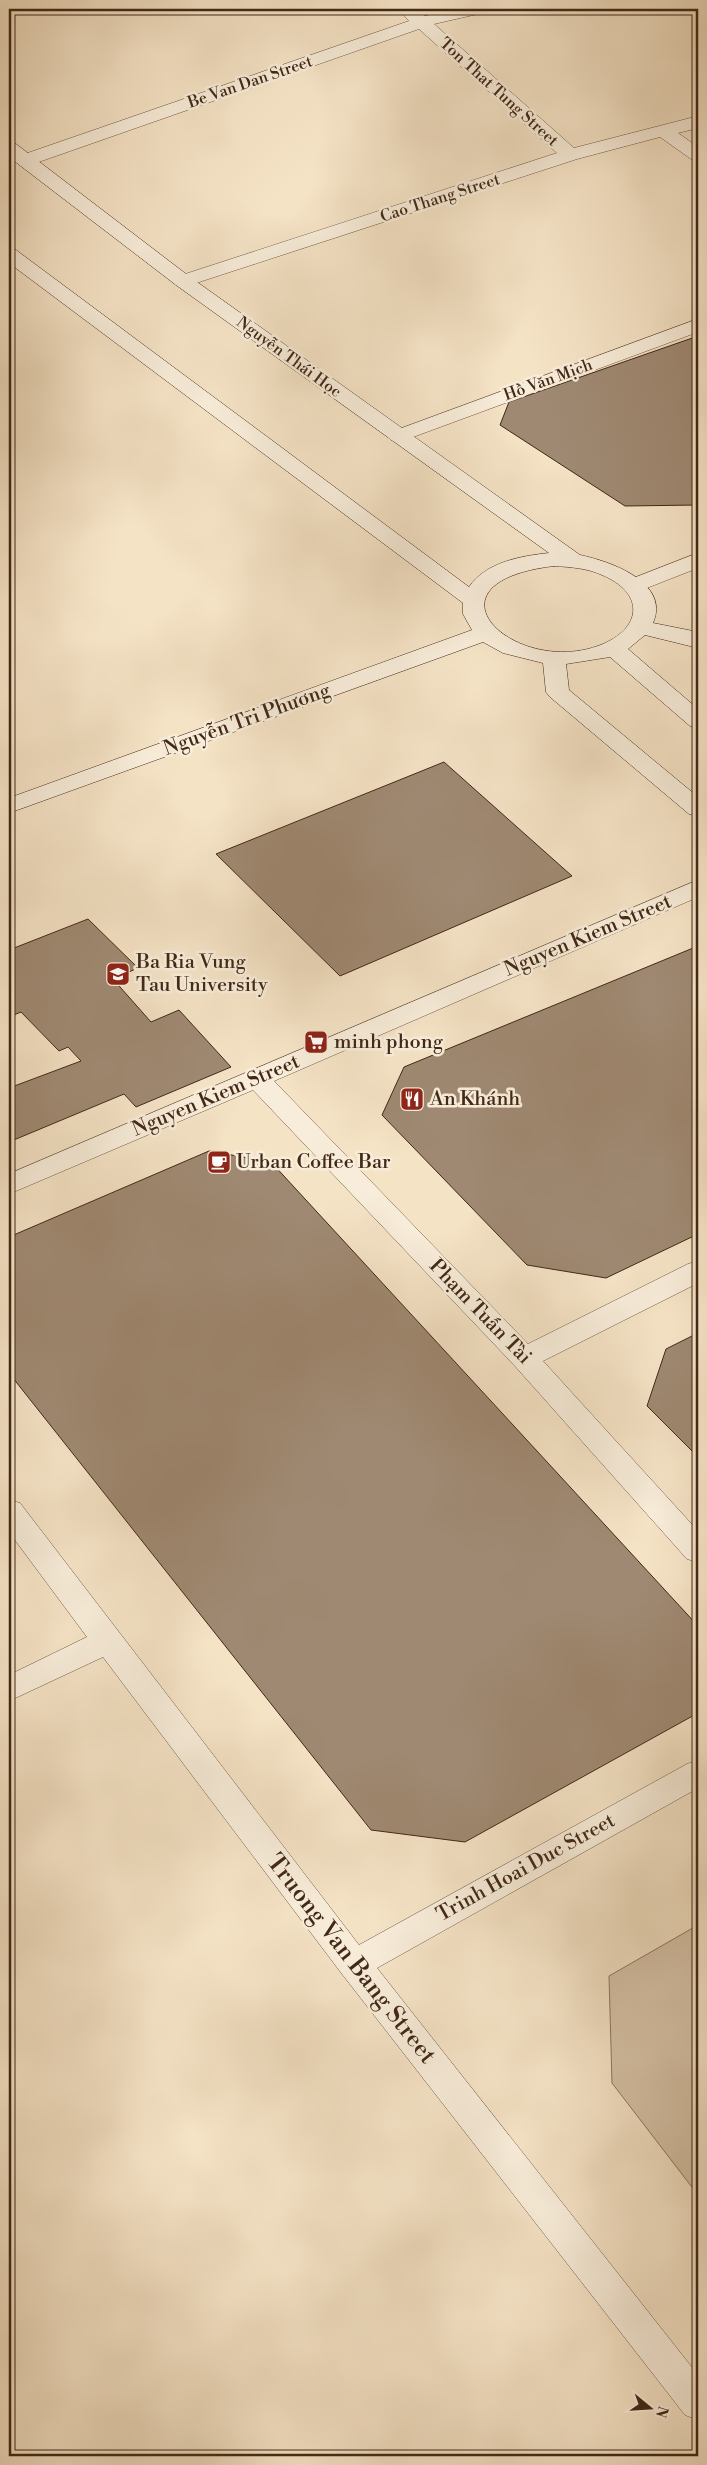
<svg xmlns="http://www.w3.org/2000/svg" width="707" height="2465" viewBox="0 0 707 2465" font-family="'Libre Bodoni',serif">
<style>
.green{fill:#d6c3a8;stroke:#8c7660}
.building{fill:#9f8972;stroke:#412817}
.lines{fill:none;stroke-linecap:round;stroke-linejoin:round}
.street-casing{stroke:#6e5743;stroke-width:1}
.secondary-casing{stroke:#412817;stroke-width:1}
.street{fill:#f8edda;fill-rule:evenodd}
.secondary{fill:#f8edda;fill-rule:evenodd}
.labels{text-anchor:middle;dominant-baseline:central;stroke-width:5;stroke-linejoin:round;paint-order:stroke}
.far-street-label{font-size:16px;fill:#412817;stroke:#f8edda}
.street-label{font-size:20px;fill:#412817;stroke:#f8edda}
.poi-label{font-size:20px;fill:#412817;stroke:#f8edda;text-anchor:start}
.near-street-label{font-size:24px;fill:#412817;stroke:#f8edda}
</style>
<rect width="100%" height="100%" fill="#f5e3c6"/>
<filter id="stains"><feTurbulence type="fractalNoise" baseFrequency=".004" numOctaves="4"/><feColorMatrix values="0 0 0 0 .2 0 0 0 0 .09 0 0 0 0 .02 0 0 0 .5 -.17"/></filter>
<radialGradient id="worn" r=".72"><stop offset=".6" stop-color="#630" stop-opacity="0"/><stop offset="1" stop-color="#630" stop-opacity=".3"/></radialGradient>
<path class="green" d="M698,1925V2195L612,2083L609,1976Z"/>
<g class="building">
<path d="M698,336V505L625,506L500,425L509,402Z"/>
<path d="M444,762L572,876L340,976L216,854Z"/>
<path d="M88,919L138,968L113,979L151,1022L179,1010L231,1067L136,1107L124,1094L9,1142V1088L81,1061L68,1047L59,1051L21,1012L9,1017V950Z"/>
<path d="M698,946V1234L606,1278L527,1265L382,1115L404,1067Z"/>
<path d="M209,1151L271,1162L698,1626V1713L465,1842L371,1830L9,1373V1237Z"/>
<path d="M698,1333V1457L647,1406L666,1349Z"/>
</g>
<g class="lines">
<g class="street-casing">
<g id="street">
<path d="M405,9H417L425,16L455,9H485L482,13L434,24L574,148L698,116V128L678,133L698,147V161L691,159L660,137L577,159L190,285H176L173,281L176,277L557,153L419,29L33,164H19L17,160L19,156L409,21L402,13Z"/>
<path d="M698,319V332L405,440L398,442L391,440L387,436L391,432Z"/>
<path d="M698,553V568L634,593L626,591L623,586L626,581Z"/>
<path d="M698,880V897L274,1081L528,1344L688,1264L698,1261V1283L543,1361L698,1531V1562L687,1559L514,1365L253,1090L9,1194V1174Z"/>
<path d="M9,1500L20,1503L359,1945L687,1764L698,1760V1788L377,1968L698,2375V2420L685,2415L342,1974L103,1657L9,1701V1675L87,1637L9,1532Z"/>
</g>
</g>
<g class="secondary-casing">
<path id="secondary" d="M9,142L16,144L190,277L580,555C609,561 671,582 653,623L698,632V648L645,635L628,649L698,709V728L690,726L610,657L566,664L569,690L698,797V816L689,814L550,697L546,692L543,663L503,653L483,642L9,813V798L472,630L463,614V603L9,263V248L16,250L469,587C486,562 521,556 549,553L176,285L9,157ZM554,566C570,567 587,568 602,575C643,592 644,626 603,644C517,680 412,583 554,566Z"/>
</g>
<use href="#street" class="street"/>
<use href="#secondary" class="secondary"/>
</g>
<defs>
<g id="university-square" transform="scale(1.25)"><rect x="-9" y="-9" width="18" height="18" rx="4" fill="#8f2418" stroke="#f8edda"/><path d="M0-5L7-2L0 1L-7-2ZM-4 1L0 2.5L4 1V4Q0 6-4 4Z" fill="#fff"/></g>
<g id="supermarket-square" transform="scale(1.25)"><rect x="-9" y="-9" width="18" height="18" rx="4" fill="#8f2418" stroke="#f8edda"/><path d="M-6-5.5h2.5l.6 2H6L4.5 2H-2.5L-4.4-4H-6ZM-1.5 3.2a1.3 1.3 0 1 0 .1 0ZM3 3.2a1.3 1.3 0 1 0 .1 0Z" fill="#fff"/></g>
<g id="restaurant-square" transform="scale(1.25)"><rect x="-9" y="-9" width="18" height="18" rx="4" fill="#8f2418" stroke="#f8edda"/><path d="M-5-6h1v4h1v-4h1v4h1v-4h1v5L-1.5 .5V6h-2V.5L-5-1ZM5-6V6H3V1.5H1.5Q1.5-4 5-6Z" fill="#fff"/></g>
<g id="cafe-square" transform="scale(1.25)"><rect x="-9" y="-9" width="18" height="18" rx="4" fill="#8f2418" stroke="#f8edda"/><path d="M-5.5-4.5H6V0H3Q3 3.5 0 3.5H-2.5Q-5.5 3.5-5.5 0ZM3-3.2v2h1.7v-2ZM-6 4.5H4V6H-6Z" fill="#fff"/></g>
</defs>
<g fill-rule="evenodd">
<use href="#university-square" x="118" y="974"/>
<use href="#supermarket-square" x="316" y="1042"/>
<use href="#restaurant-square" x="412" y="1099"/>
<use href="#cafe-square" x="219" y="1162"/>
</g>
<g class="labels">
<g class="far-street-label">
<text transform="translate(250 82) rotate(-19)">Be Van Dan Street</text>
<text transform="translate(499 92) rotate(42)">Ton That Tung Street</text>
<text transform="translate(440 198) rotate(-18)">Cao Thang Street</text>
<text transform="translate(289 357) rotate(36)">Nguyễn Thái Học</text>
<text transform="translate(548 380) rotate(-20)">Hồ Văn Mịch</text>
</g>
<g class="street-label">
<text transform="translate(247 720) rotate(-20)">Nguyễn Tri Phương</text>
<text transform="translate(588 936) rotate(-23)">Nguyen Kiem Street</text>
<text transform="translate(216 1096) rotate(-23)">Nguyen Kiem Street</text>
<text transform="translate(480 1312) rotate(46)">Phạm Tuấn Tài</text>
<text transform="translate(526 1868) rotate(-29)">Trinh Hoai Duc Street</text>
</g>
<g class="poi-label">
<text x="136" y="962">Ba Ria Vung<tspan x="136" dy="23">Tau University</tspan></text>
<text x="334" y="1042">minh phong</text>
<text x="430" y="1099">An Khánh</text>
<text x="236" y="1162">Urban Coffee Bar</text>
</g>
<g class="near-street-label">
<text transform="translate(351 1959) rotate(52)">Truong Van Bang Street</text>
</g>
</g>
<rect width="707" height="2465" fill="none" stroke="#f5e3c6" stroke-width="30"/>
<rect x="10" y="10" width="687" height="2445" fill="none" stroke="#412817" stroke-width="2.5"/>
<rect x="15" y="15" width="677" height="2435" fill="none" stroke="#412817"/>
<g transform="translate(650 2408) rotate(108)" stroke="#f8edda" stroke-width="4" paint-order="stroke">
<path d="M0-4L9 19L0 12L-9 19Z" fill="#412817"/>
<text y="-8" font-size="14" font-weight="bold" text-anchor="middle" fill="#412817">N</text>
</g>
<rect width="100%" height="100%" filter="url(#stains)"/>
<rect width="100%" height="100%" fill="url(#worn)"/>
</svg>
